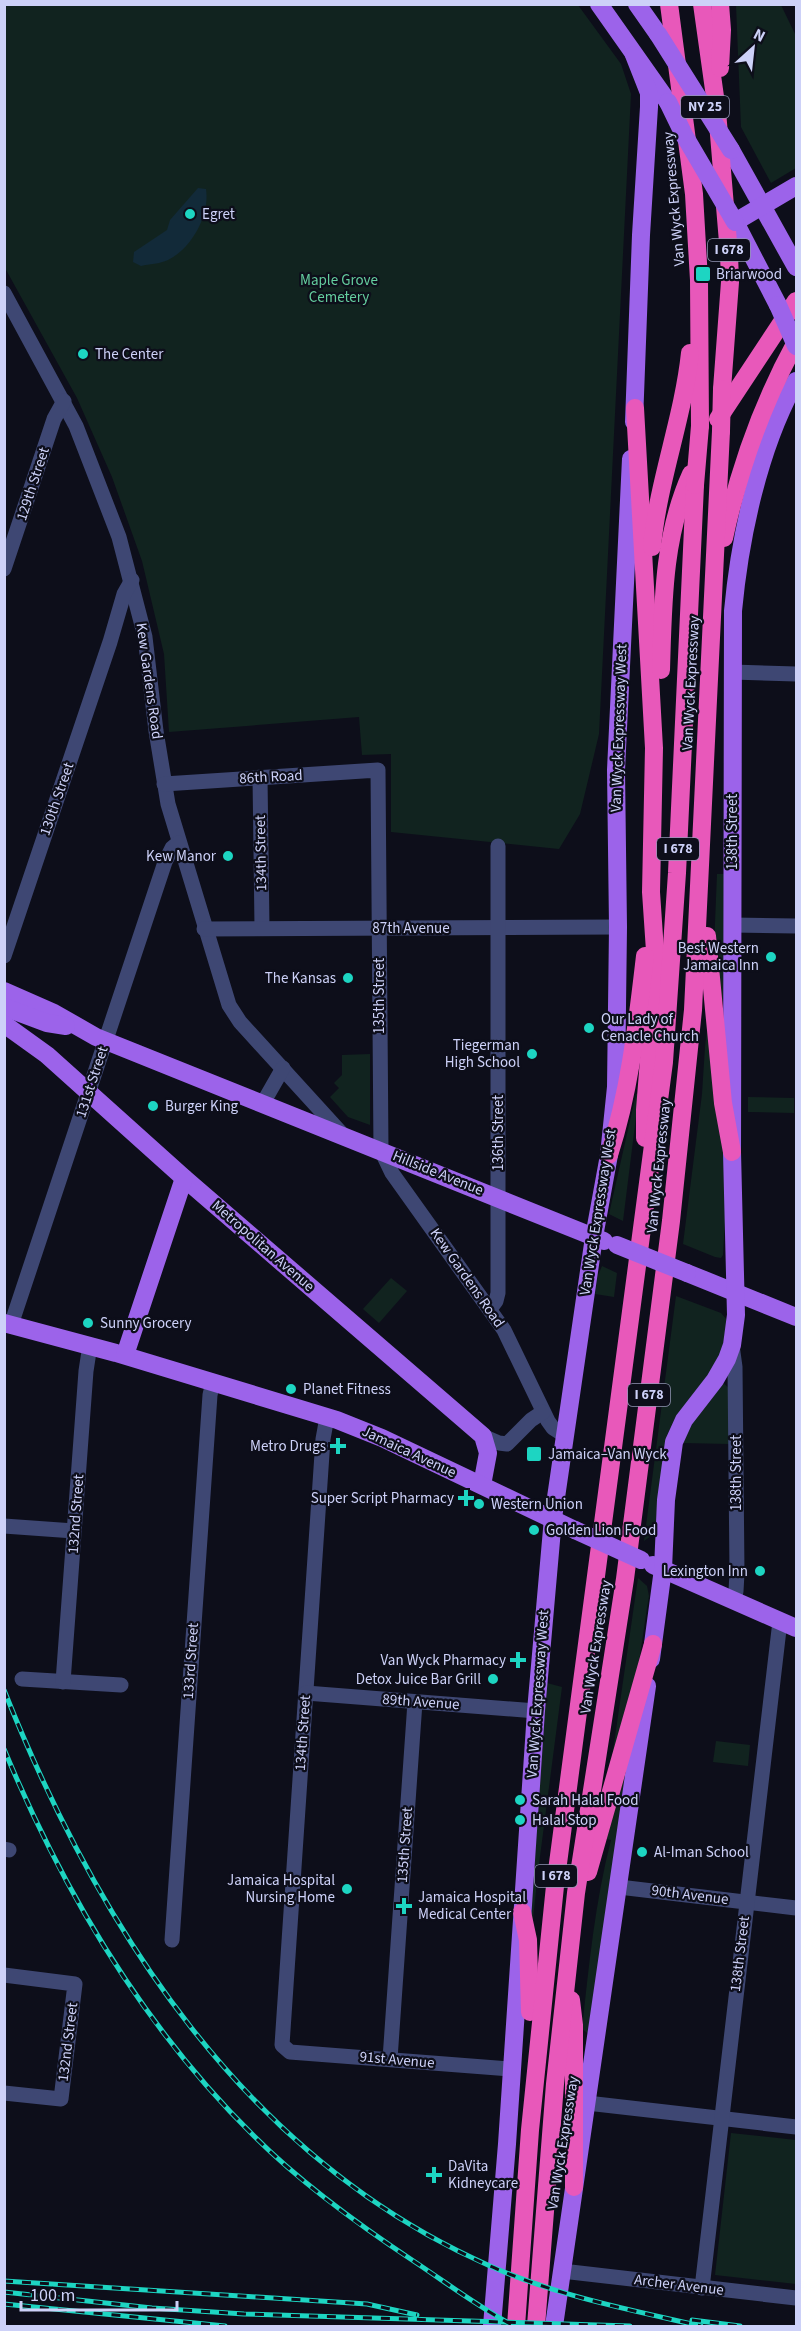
<svg xmlns="http://www.w3.org/2000/svg" width="801" height="2331" viewBox="0 0 801 2331" font-family="'Source Sans 3',sans-serif">
<style>
.green{fill:#11231f}
.water{fill:#122a39}
.lines{fill:none;stroke-linecap:round;stroke-linejoin:round}
.minor{stroke:#3e4773;stroke-width:15}
.major{stroke:#9c63ea;stroke-width:18}
.highway{stroke:#e858ba;stroke-width:18}
.rail-casing{stroke:#1dd5c2;stroke-width:5}
.rail{stroke:#0d0e1a;stroke-width:3;stroke-dasharray:9;stroke-linecap:butt}
.major-bridge{stroke:#9c63ea;stroke-width:18}
.highway-bridge{stroke:#e858ba;stroke-width:18}
.poi-dot{fill:#1dd5c2;stroke:#0d0e1a;stroke-width:2}
.labels{text-anchor:middle;dominant-baseline:central;stroke-width:4.5;stroke-linejoin:round;paint-order:stroke}
.shield{fill:#0d0e1a;stroke:#9396b5;stroke-width:1.5}
.shield-label{font-size:14px;font-weight:bold;fill:#cdd1f8}
.street-label{font-size:15px;fill:#cdd1f8;stroke:#0d0e1a}
.poi-label{font-size:15px;fill:#cdd1f8;stroke:#0d0e1a;text-anchor:start}
.park-label{font-size:15px;fill:#64cd9e;stroke:#0d0e1a}
</style>
<rect width="100%" height="100%" fill="#0d0e1a"/>
<g class="green">
<path d="M4,5H578L621,64L631,94L599,734L580,814L559,849L391,832V754L362,755L359,717L169,732L164,654L142,561L112,477L77,398L5,268Z"/>
<path d="M736,5H781L796,36V168L771,183L741,127Z"/>
<path d="M717,874H726L724,996L722,1004L714,948Z"/>
<path d="M708,1022L723,1138L726,1204L723,1255L721,1258L715,1257L683,1244L702,1094L705,1047Z"/>
<path d="M370,1054V1125L348,1117L330,1097L339,1088L334,1083L342,1075V1055Z"/>
<path d="M639,1093L623,1221L609,1214L636,1094Z"/>
<path d="M748,1097L794,1098V1113L748,1112Z"/>
<path d="M602,1266L617,1273L614,1297L595,1294L598,1275Z"/>
<path d="M391,1278L407,1291L379,1323L363,1309Z"/>
<path d="M676,1296L721,1313L727,1320L722,1350L711,1374L674,1420L667,1435L655,1528L651,1536L644,1541Z"/>
<path d="M723,1383L729,1388V1444L683,1443L687,1429Z"/>
<path d="M638,1578L647,1586L649,1596L647,1608L639,1662L607,1792Z"/>
<path d="M547,1683L562,1687L538,1872L532,1929H530Z"/>
<path d="M716,1741L750,1745L748,1766L713,1762Z"/>
<path d="M628,1746L632,1752L590,2035L582,2029C589,1965 595,1902 611,1840L606,1839Z"/>
<path d="M731,2133L796,2140V2284L715,2275Z"/>
</g>
<path class="water" d="M198,188L206,189C210,215 192,248 168,260C160,264 149,264 141,266L133,262L134,252L167,230L170,220Z"/>
<g class="lines">
<g class="minor">
<path d="M4,293L76,426L119,537L145,637L156,731L168,804L229,1005L240,1022L343,1135"/>
<path d="M4,569L54,419L64,401"/>
<path d="M732,672L796,674"/>
<path d="M260,777L262,928"/>
<path d="M164,784L378,770L381,1150L392,1173L504,1330L548,1421L553,1428L564,1435"/>
<path d="M732,925L796,926"/>
<path d="M204,929L618,927"/>
<path d="M4,956L110,642L124,594L132,580"/>
<path d="M263,1103L283,1068"/>
<path d="M490,1309L496,1301L498,1293V846"/>
<path d="M11,1325L165,862L172,848L178,843"/>
<path d="M732,1345L735,1367L737,1573L736,1591L734,1601"/>
<path d="M327,1417L323,1439L282,2045L290,2052L511,2069"/>
<path d="M483,1436L499,1443L507,1444L531,1420L543,1412"/>
<path d="M4,1526L74,1531"/>
<path d="M22,1679L121,1685"/>
<path d="M63,1682L86,1371L90,1345"/>
<path d="M306,1693L536,1711"/>
<path d="M4,1849L9,1850"/>
<path d="M619,1887L796,1908"/>
<path d="M172,1940L210,1395L213,1382"/>
<path d="M4,1975L75,1984L61,2099L4,2093"/>
<path d="M390,2059L415,1702"/>
<path d="M587,2103L796,2127"/>
<path d="M562,2271L796,2298"/>
<path d="M702,2288L780,1621"/>
</g>
<g class="major">
<path d="M599,4L668,102"/>
<path d="M637,4L658,34"/>
<path d="M634,55L649,93V107L641,235L634,422"/>
<path d="M731,150L796,267"/>
<path d="M778,305L735,222L796,186"/>
<path d="M4,991L54,1013L96,1037L604,1241"/>
<path d="M4,1007L47,1023L66,1026"/>
<path d="M4,1024L47,1055L184,1178L483,1436L488,1453L482,1485"/>
<path d="M687,1273L796,1317"/>
<path d="M4,1323L116,1353L337,1420L382,1438L575,1530"/>
<path d="M125,1355L184,1178"/>
<path d="M653,1565L796,1628"/>
<path d="M651,1659L663,1569L666,1500L674,1442L684,1420L715,1380L727,1359L732,1345L736,1315L732,1152L733,611C740,536 759,447 796,381"/>
<path d="M492,2326L507,2144L536,1711L553,1518L594,1237L609,1155L616,1087L618,927L616,770L631,459"/>
<path d="M554,2326L647,1686"/>
</g>
<g class="highway">
<path d="M669,4L694,194L699,280L700,426"/>
<path d="M702,4L717,111L729,254L730,282L722,389"/>
<path d="M720,68L722,30L720,4"/>
<path d="M635,408L654,748L651,892L655,951L654,996L645,1110V1138"/>
<path d="M718,419L796,301"/>
<path d="M724,538C739,469 762,404 796,342"/>
<path d="M652,547C658,481 683,419 690,353"/>
<path d="M661,670C663,603 663,536 691,474"/>
<path d="M707,936L723,1103L732,1152"/>
<path d="M609,1155C630,1090 637,1024 645,956"/>
<path d="M588,1872L653,1644"/>
<path d="M522,1912L528,1940L530,2012"/>
<path d="M571,2000L574,2025V2187"/>
<path d="M516,2326L530,2130L555,1886L664,1062L677,873L695,485"/>
<path d="M536,2326L555,2084L576,1893L625,1579L671,1221L693,1010L721,431"/>
</g>
<g class="rail-casing">
<g id="rail">
<path d="M4,1690C99,1929 246,2159 490,2266C558,2296 630,2310 701,2326"/>
<path d="M4,1749C64,1893 143,2027 254,2136C302,2184 359,2225 415,2262C448,2284 480,2308 514,2326"/>
<path d="M4,2281L367,2304L417,2315"/>
<path d="M4,2292L152,2308L244,2314L630,2326"/>
<path d="M4,2304L225,2326"/>
<path d="M692,2320L740,2326"/>
</g>
</g>
<use href="#rail" class="rail"/>
<g class="major-bridge">
<path d="M658,34L731,150"/>
<path d="M668,102L684,135L735,222"/>
<path d="M778,305L796,346"/>
<path d="M617,1245L687,1273"/>
<path d="M575,1530L641,1560"/>
</g>
<g class="highway-bridge">
<path d="M721,431L722,389"/>
<path d="M695,485L700,426"/>
</g>
</g>
<g class="poi-dot">
<circle cx="190" cy="214" r="6"/>
<rect x="695" y="266" width="16" height="16" rx="3"/>
<circle cx="83" cy="354" r="6"/>
<circle cx="228" cy="856" r="6"/>
<circle cx="771" cy="957" r="6"/>
<circle cx="348" cy="978" r="6"/>
<circle cx="589" cy="1028" r="6"/>
<circle cx="532" cy="1054" r="6"/>
<circle cx="153" cy="1106" r="6"/>
<circle cx="88" cy="1323" r="6"/>
<circle cx="291" cy="1389" r="6"/>
<path d="M335 1437h6v6h6v6h-6v6h-6v-6h-6v-6h6z"/>
<rect x="526" y="1446" width="16" height="16" rx="3"/>
<path d="M463 1489h6v6h6v6h-6v6h-6v-6h-6v-6h6z"/>
<circle cx="479" cy="1504" r="6"/>
<circle cx="534" cy="1530" r="6"/>
<circle cx="760" cy="1571" r="6"/>
<path d="M515 1651h6v6h6v6h-6v6h-6v-6h-6v-6h6z"/>
<circle cx="493" cy="1679" r="6"/>
<circle cx="520" cy="1800" r="6"/>
<circle cx="520" cy="1820" r="6"/>
<circle cx="642" cy="1852" r="6"/>
<circle cx="347" cy="1889" r="6"/>
<path d="M401 1897h6v6h6v6h-6v6h-6v-6h-6v-6h6z"/>
<path d="M431 2166h6v6h6v6h-6v6h-6v-6h-6v-6h6z"/>
</g>
<g class="labels">
<g class="shield">
<rect x="681" y="96" width="48" height="22" rx="4.5"/>
<rect x="708" y="239" width="42" height="22" rx="4.5"/>
<rect x="657" y="838" width="42" height="22" rx="4.5"/>
<rect x="628" y="1384" width="42" height="22" rx="4.5"/>
<rect x="535" y="1865" width="42" height="22" rx="4.5"/>
</g>
<g class="shield-label">
<text x="705" y="107">NY 25</text>
<text x="729" y="250">I 678</text>
<text x="678" y="849">I 678</text>
<text x="649" y="1395">I 678</text>
<text x="556" y="1876">I 678</text>
</g>
<g class="street-label">
<text transform="translate(674 199) rotate(-95)">Van Wyck Expressway</text>
<text transform="translate(33 484) rotate(-72)">129th Street</text>
<text transform="translate(149 681) rotate(82)">Kew Gardens Road</text>
<text transform="translate(691 683) rotate(-87)">Van Wyck Expressway</text>
<text transform="translate(619 728) rotate(-88)">Van Wyck Expressway West</text>
<text transform="translate(271 777) rotate(-3)">86th Road</text>
<text transform="translate(57 799) rotate(-71)">130th Street</text>
<text transform="translate(732 832) rotate(-90)">138th Street</text>
<text transform="translate(261 853) rotate(-91)">134th Street</text>
<text x="411" y="928">87th Avenue</text>
<text transform="translate(379 996) rotate(-90)">135th Street</text>
<text transform="translate(92 1082) rotate(-72)">131st Street</text>
<text transform="translate(498 1133) rotate(-90)">136th Street</text>
<text transform="translate(659 1166) rotate(-84)">Van Wyck Expressway</text>
<text transform="translate(438 1173) rotate(22)">Hillside Avenue</text>
<text transform="translate(598 1212) rotate(-81)">Van Wyck Expressway West</text>
<text transform="translate(263 1246) rotate(41)">Metropolitan Avenue</text>
<text transform="translate(467 1278) rotate(55)">Kew Gardens Road</text>
<text transform="translate(409 1452) rotate(25)">Jamaica Avenue</text>
<text transform="translate(736 1473) rotate(-90)">138th Street</text>
<text transform="translate(76 1514) rotate(-86)">132nd Street</text>
<text transform="translate(596 1647) rotate(-81)">Van Wyck Expressway</text>
<text transform="translate(191 1661) rotate(-86)">133rd Street</text>
<text transform="translate(538 1694) rotate(-86)">Van Wyck Expressway West</text>
<text transform="translate(421 1702) rotate(4)">89th Avenue</text>
<text transform="translate(303 1733) rotate(-86)">134th Street</text>
<text transform="translate(405 1845) rotate(-86)">135th Street</text>
<text transform="translate(690 1895) rotate(7)">90th Avenue</text>
<text transform="translate(740 1954) rotate(-83)">138th Street</text>
<text transform="translate(68 2042) rotate(-83)">132nd Street</text>
<text transform="translate(397 2060) rotate(5)">91st Avenue</text>
<text transform="translate(563 2143) rotate(-81)">Van Wyck Expressway</text>
<text transform="translate(679 2285) rotate(7)">Archer Avenue</text>
</g>
<g class="poi-label">
<text x="202" y="214">Egret</text>
<text x="716" y="274">Briarwood</text>
<text x="95" y="354">The Center</text>
<text x="216" y="856" text-anchor="end">Kew Manor</text>
<text x="759" y="948" text-anchor="end">Best Western<tspan x="759" dy="17">Jamaica Inn</tspan></text>
<text x="336" y="978" text-anchor="end">The Kansas</text>
<text x="601" y="1019">Our Lady of<tspan x="601" dy="17">Cenacle Church</tspan></text>
<text x="520" y="1045" text-anchor="end">Tiegerman<tspan x="520" dy="17">High School</tspan></text>
<text x="165" y="1106">Burger King</text>
<text x="100" y="1323">Sunny Grocery</text>
<text x="303" y="1389">Planet Fitness</text>
<text x="326" y="1446" text-anchor="end">Metro Drugs</text>
<text x="548" y="1454">Jamaica–Van Wyck</text>
<text x="454" y="1498" text-anchor="end">Super Script Pharmacy</text>
<text x="491" y="1504">Western Union</text>
<text x="546" y="1530">Golden Lion Food</text>
<text x="748" y="1571" text-anchor="end">Lexington Inn</text>
<text x="506" y="1660" text-anchor="end">Van Wyck Pharmacy</text>
<text x="481" y="1679" text-anchor="end">Detox Juice Bar Grill</text>
<text x="532" y="1800">Sarah Halal Food</text>
<text x="532" y="1820">Halal Stop</text>
<text x="654" y="1852">Al-Iman School</text>
<text x="335" y="1880" text-anchor="end">Jamaica Hospital<tspan x="335" dy="17">Nursing Home</tspan></text>
<text x="418" y="1897">Jamaica Hospital<tspan x="418" dy="17">Medical Center</tspan></text>
<text x="448" y="2166">DaVita<tspan x="448" dy="17">Kidneycare</tspan></text>
</g>
<g class="park-label">
<text x="339" y="280">Maple Grove<tspan x="339" dy="17">Cemetery</tspan></text>
</g>
</g>
<rect width="801" height="2331" fill="none" stroke="#cdd1f8" stroke-width="12"/>
<g transform="translate(753 48) rotate(27)" stroke="#0d0e1a" stroke-width="4.5" paint-order="stroke">
<path d="M0-4.5L10 22L0 15L-10 22Z" fill="#cdd1f8"/>
<text y="-9" font-size="16" font-weight="bold" text-anchor="middle" fill="#cdd1f8">N</text>
</g>
<path d="M21 2301v9h156v-9" fill="none" stroke="#cdd1f8" stroke-width="3"/>
<text x="30" y="2301" font-size="18" fill="#cdd1f8" stroke="#0d0e1a" stroke-width="4.5" paint-order="stroke">100 m</text>
</svg>
